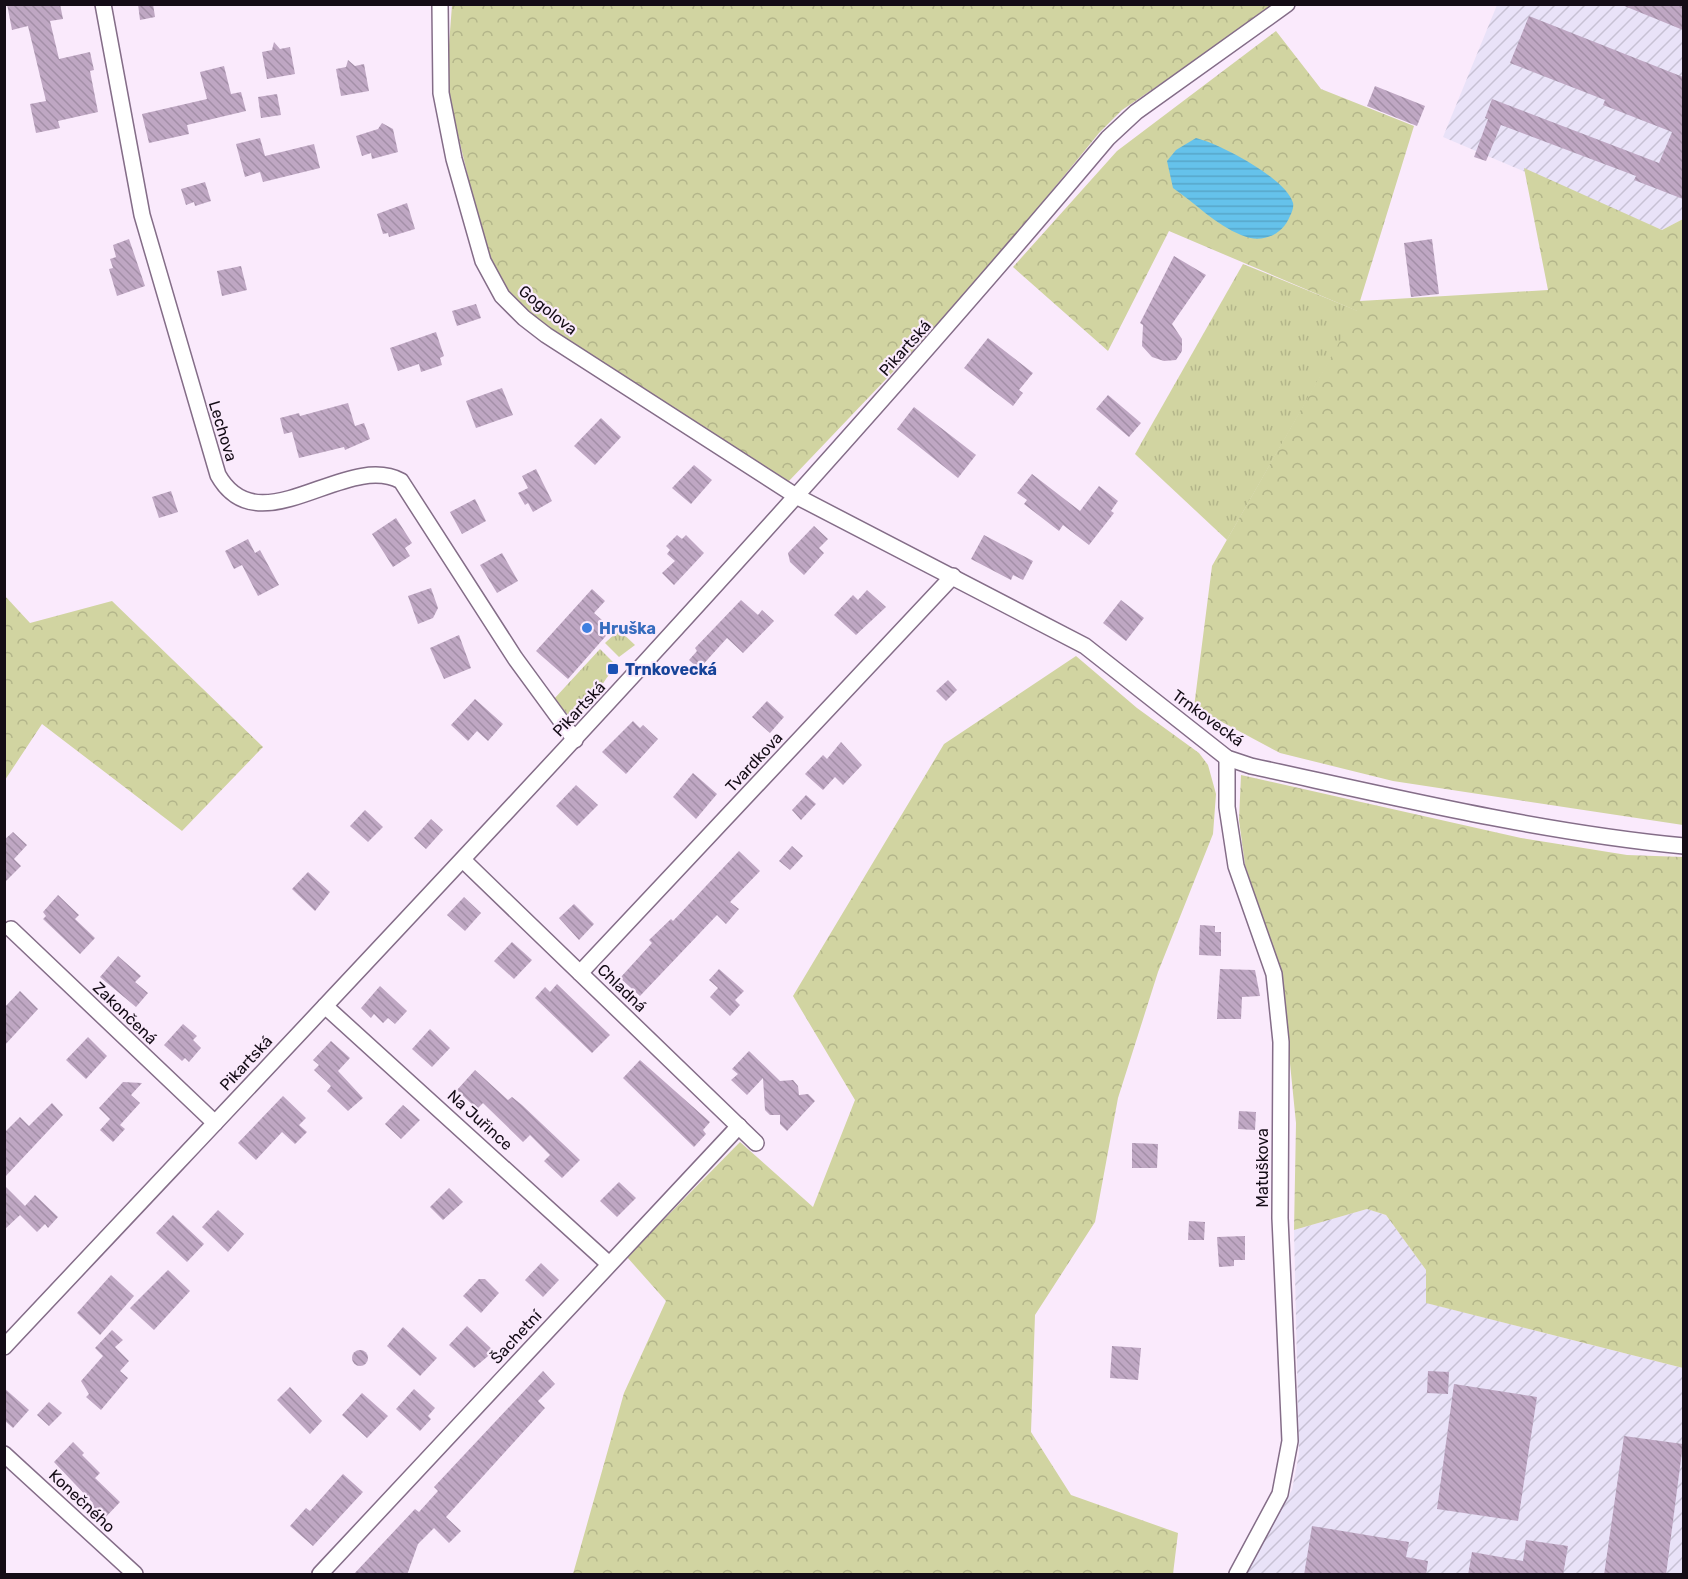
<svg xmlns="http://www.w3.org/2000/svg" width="1688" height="1579" viewBox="0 0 1688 1579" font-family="Rubik,sans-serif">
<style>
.industrial{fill:url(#industrial-furrows)}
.grass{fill:url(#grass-tufts)}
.forest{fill:url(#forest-crowns)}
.water{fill:url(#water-rules)}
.building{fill:url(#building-back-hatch)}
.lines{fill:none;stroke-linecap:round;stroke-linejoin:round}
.minor-casing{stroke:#846d88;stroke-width:18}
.minor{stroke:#fff;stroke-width:15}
.shop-dot{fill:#3f7fe0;stroke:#faeafc;stroke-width:2}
.transit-dot{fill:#1a4fb4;stroke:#faeafc;stroke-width:2}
.labels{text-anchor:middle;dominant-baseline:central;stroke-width:4.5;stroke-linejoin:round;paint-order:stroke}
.street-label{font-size:16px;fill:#140c16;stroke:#faeafc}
.shop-label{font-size:16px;font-weight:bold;fill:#366cbe;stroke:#faeafc;text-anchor:start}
.transit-label{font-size:16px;font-weight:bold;fill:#164399;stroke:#faeafc;text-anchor:start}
</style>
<defs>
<pattern id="industrial-furrows" width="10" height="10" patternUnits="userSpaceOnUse" patternTransform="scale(1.5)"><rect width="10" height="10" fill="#e9e2f8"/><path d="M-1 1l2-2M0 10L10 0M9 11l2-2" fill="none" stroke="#c7c1d4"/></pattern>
<pattern id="grass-tufts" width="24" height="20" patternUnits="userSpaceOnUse" patternTransform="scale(1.5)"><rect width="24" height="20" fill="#d1d4a1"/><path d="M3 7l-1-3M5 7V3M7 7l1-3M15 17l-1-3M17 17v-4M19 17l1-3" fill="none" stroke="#b3b58a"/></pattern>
<pattern id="forest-crowns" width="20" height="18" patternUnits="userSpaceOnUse" patternTransform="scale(1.5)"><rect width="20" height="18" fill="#d1d4a1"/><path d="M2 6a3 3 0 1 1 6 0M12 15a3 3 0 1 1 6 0" fill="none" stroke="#b3b58a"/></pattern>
<pattern id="water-rules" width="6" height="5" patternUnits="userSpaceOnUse" patternTransform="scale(1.5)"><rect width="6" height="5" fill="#65c2eb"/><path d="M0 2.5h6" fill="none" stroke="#57a6c9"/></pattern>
<pattern id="building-back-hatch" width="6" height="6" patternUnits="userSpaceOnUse" patternTransform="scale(1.5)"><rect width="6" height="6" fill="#bfa7c3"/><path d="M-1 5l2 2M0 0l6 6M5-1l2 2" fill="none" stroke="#a38fa7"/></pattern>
</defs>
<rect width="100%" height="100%" fill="#faeafc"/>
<g class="industrial">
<path d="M1497,5H1683V219L1662,230L1443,137Z"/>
<path d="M1367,1209L1386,1215L1426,1270L1427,1303L1683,1368V1574H1245L1292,1490L1299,1454L1294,1230Z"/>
</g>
<g class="grass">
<path d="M1243,264L1358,311L1227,540L1135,454Z"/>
<path d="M619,630L635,645L619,657L605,643Z"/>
<path d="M600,649L614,663L607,669L609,675C596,691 591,712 570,717L554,699Z"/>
</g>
<g class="forest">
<path d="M452,5H1277L1122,110L1099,133L971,290L788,482L537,321L509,296L489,259L482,235L446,85Z"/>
<path d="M1276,31L1321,89L1414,126L1360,301L1548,290L1524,168L1662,230L1683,219V825L1393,781L1280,753L1194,707L1212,566L1357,311L1169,231L1108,351L1013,267L1117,151Z"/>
<path d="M5,596L30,623L112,601L263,747L182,831L42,724L5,780Z"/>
<path d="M1076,656L1137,708L1199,753L1208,765L1216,794L1213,834L1158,972L1118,1098L1095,1222L1035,1315L1031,1432L1071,1495L1178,1533L1173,1574H573L624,1393L666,1301L627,1257L740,1142L813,1207L855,1100L793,996L944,744Z"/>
<path d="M1241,775L1521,838L1627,855L1683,857V1368L1426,1303V1270L1386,1215L1367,1209L1294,1230L1296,1123L1281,974L1245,865L1239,820Z"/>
</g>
<path class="water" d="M1196,138C1220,144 1286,178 1293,203C1294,207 1292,212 1290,216C1282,236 1261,244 1241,235C1216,225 1195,203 1173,188L1167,161L1176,150Z"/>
<g class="building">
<path d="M7,4H60L63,19L50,21L59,59L90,52L94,70L90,71L98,112L58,121L60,128L36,133L30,104L46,101L28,26L12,30Z"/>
<path d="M138,4H153L155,17L140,20Z"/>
<path d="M1622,4H1683V30L1622,5Z"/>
<path d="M1529,16L1683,77V199L1634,180L1636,176L1501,125L1486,161L1474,157L1488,119L1485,118L1492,99L1659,163L1672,132L1603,105L1605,100L1510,63Z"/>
<path d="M274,42L280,49L290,47L295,74L267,79L262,52L272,50Z"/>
<path d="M348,60L355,66L364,64L369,91L341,96L336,69L346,67Z"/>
<path d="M224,66L231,94L241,92L246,111L187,125L189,134L149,143L142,114L207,99L200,72Z"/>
<path d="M1375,86L1425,106L1417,126L1367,106Z"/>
<path d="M277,94L281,115L261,118L258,97Z"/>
<path d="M382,123L393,129L398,152L372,159L371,153L362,156L356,136L378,129Z"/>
<path d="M260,138L265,156L314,144L320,168L263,182L260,172L245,177L236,144Z"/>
<path d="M205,182L211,201L195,206L194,202L186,205L181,189Z"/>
<path d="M407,203L415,229L389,237L388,233L383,234L377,214Z"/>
<path d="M129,239L145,286L117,296L109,269L113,268L110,259L116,257L113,245Z"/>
<path d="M1432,239L1439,294L1411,297L1404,243Z"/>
<path d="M1174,256L1206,275L1172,324L1182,339V351L1176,360L1164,361L1152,357L1142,346L1143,325L1140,323Z"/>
<path d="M241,266L247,290L222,296L217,271Z"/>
<path d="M476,304L481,318L457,326L452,311Z"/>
<path d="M436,332L444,356L440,358L442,365L421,372L419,364L398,371L390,348Z"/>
<path d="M988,338L1033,373L1019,390L1023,393L1013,406L964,368Z"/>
<path d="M502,388L513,415L476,428L466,401Z"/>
<path d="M1108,395L1141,423L1129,437L1096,409Z"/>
<path d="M348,403L355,426L364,423L370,439L345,450L344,447L299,458L292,432L284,434L280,418L299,413L300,416Z"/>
<path d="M914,407L976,455L958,478L897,429Z"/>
<path d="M601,418L621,437L595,465L574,446Z"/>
<path d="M694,465L712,480L691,504L672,488Z"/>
<path d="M536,469L552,501L533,512L528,503L525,505L518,493L528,488L522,476Z"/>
<path d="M1032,474L1080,511L1099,486L1118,501L1111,511L1114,513L1089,545L1063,525L1059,531L1024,504L1027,500L1017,493Z"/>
<path d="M171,491L178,512L159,518L152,497Z"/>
<path d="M475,499L486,521L462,534L450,512Z"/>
<path d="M396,518L412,543L405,548L410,556L393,567L372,534Z"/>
<path d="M814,526L828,539L819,548L824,553L804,575L790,562L788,553Z"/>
<path d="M677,535L682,539L686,535L704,553L674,585L662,573L675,561L667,554L670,550L666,546Z"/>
<path d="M984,535L1033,561L1023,580L1013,575L1011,580L971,559Z"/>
<path d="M248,539L255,553L260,550L279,585L258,596L242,565L234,569L225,551Z"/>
<path d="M502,553L518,581L497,593L480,565Z"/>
<path d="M431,588L438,608L433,618L418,624L408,596Z"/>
<path d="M592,589L605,601L594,613L612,629L568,679L536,651Z"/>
<path d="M867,590L886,607L856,635L834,615L853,595L858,600Z"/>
<path d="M741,600L758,615L762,610L774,621L743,653L727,638L699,669L689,660L697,651L695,648Z"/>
<path d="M1121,600L1144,618L1126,641L1103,623Z"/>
<path d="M459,635L471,668L444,679L430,648Z"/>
<path d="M948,680L957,690L946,701L936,691Z"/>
<path d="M475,699L503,724L488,741L477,731L468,741L451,725Z"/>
<path d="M767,701L784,717L770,733L752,717Z"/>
<path d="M633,721L640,728L643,725L658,739L626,774L602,752Z"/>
<path d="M841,742L862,765L843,785L835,777L823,790L805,774L823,755L827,759Z"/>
<path d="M693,773L717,794L696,819L673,797Z"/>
<path d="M576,785L598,805L577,826L556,806Z"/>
<path d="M806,795L816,804L801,820L792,810Z"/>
<path d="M365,810L383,827L368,842L350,826Z"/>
<path d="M431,819L443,830L426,849L414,838Z"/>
<path d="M13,832L27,845L14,859L21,866L4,883V840Z"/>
<path d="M792,846L803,856L790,870L779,861Z"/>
<path d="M739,851L760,871L730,902L739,909L726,924L717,915L640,996L620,978L652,943L649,940L671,919L673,921Z"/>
<path d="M308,872L330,892L315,911L292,889Z"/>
<path d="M58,895L79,915L75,919L95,938L80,954L43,919L46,916L43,912Z"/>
<path d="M464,897L481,913L465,931L447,915Z"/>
<path d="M574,904L594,924L579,940L559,918Z"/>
<path d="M1200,925L1215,926V932H1221V956L1199,955Z"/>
<path d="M512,942L532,960L514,979L494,961Z"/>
<path d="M118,956L141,976L135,982L148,993L136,1007L100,977Z"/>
<path d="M719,969L744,991L735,1000L740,1005L730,1016L710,997L718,988L709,980Z"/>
<path d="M1220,969L1255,970L1260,996L1242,997L1241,1019H1217Z"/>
<path d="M557,984L610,1035L592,1053L535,998L545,987L550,992Z"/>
<path d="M380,986L407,1011L395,1024L388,1018L383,1023L374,1014L371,1018L361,1008Z"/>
<path d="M20,991L38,1009L4,1046V1008Z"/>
<path d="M183,1024L197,1036L193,1040L201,1048L189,1062L185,1058L182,1061L164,1045Z"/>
<path d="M430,1029L450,1048L432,1067L412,1049Z"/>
<path d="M88,1037L107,1056L86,1079L66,1060Z"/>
<path d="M331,1041L350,1058L338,1071L363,1098L348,1111L327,1091L331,1086L314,1070L319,1065L313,1060Z"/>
<path d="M749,1051L780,1081L793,1080L798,1086L799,1095L808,1094L815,1101L787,1131L780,1124V1115H770L765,1110L763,1078L747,1095L731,1080L738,1074L732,1069Z"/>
<path d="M640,1060L710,1122L703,1130L706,1134L694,1147L623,1078Z"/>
<path d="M475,1070L508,1100L512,1097L522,1105L580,1160L562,1178L544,1161L550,1155L530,1135L523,1142L483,1103L477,1109L457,1090Z"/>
<path d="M123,1082L142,1083L131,1095L140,1103L120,1125L125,1129L113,1142L100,1130L110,1119L99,1108Z"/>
<path d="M283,1096L306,1118L299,1125L307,1132L295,1144L282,1132L256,1160L238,1143Z"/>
<path d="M52,1103L63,1115L4,1178V1133L20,1117L29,1126Z"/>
<path d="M403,1105L420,1120L401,1139L385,1124Z"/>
<path d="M1239,1111L1256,1112L1255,1130L1238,1129Z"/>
<path d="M1132,1143L1158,1144L1157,1168H1132Z"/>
<path d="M619,1182L636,1198L617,1217L600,1201Z"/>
<path d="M4,1185L25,1206L35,1195L58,1217L48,1228L45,1224L37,1232L20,1215L4,1230Z"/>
<path d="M449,1188L463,1202L443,1220L430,1207Z"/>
<path d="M218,1210L244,1234L228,1252L202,1227Z"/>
<path d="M173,1215L204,1244L187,1262L156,1233Z"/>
<path d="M1189,1221L1205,1222L1204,1240H1188Z"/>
<path d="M1245,1236V1260H1234V1266L1219,1267L1217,1237Z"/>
<path d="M541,1263L559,1280L543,1297L525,1280Z"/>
<path d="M168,1270L190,1291L154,1330L130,1308Z"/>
<path d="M111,1275L134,1296L100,1335L77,1313Z"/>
<path d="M479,1279H485L499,1293L481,1313L463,1296Z"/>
<path d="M467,1326L494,1351L474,1368L449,1345Z"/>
<path d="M403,1327L437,1358L420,1376L387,1346Z"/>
<path d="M112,1330L123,1340L115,1347L129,1361L120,1371L128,1378L101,1410L86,1397L89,1394L81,1381L103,1356L95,1348Z"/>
<path d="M1112,1346L1141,1348L1138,1380L1110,1378Z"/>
<circle cx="360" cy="1358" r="8"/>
<path d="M543,1371L555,1384L538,1401L545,1408L446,1517L461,1531L449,1543L434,1528L418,1544L407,1575H353L415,1509L419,1512L438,1491L434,1487Z"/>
<path d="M1428,1371L1449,1372L1448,1394L1427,1393Z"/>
<path d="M1454,1384L1537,1397L1518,1521L1437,1509Z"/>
<path d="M290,1387L322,1421L310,1434L277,1400Z"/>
<path d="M4,1388L29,1410L13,1428L4,1420Z"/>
<path d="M414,1389L435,1408L428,1416L431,1419L420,1431L396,1409Z"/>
<path d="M362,1393L388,1416L367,1438L342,1415Z"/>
<path d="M49,1402L62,1413L49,1426L37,1415Z"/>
<path d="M1624,1436L1683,1444L1666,1575H1604Z"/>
<path d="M73,1442L84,1453L82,1455L100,1473L95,1478L120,1502L102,1521L88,1509L93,1503L54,1462Z"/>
<path d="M343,1474L363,1492L313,1546L290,1526L306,1508L310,1511Z"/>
<path d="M1312,1526L1409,1542L1406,1557L1428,1561L1426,1575H1304Z"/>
<path d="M1526,1540L1568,1546L1563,1575H1468L1472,1552L1523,1561Z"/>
</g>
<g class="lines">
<g class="minor-casing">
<g id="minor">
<path d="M103,4L142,215L218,475C259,548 346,451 401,481L515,658L575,740"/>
<path d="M440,4L441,93L454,159L483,261L502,296L524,318L546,335L796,496L1085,646L1227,758L1251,766C1394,797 1538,832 1684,846"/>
<path d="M1227,758V807L1236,866L1274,974L1281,1042L1280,1218L1290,1441L1280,1494L1237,1574"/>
<path d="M463,860L756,1143"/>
<path d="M11,929L215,1123"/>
<path d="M580,973L953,576"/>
<path d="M325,1006L609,1264"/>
<path d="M4,1347C378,949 756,556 1108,138L1136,112L1287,4"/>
<path d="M4,1454L135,1574"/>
<path d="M320,1574L739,1126"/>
</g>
</g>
<use href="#minor" class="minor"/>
</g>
<circle class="shop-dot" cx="587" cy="628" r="6"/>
<rect class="transit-dot" x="607" y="663" width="12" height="12" rx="3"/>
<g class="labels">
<g class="street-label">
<text transform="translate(548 310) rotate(38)">Gogolova</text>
<text transform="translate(905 348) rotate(-48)">Pikartská</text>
<text transform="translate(223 431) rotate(73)">Lechova</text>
<text transform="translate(579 709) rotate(-47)">Pikartská</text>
<text transform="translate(1208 718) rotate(36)">Trnkovecká</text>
<text transform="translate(754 762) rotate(-47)">Tvardkova</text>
<text transform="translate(622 988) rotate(44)">Chladná</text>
<text transform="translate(125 1013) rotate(44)">Zakončená</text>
<text transform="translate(246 1063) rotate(-47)">Pikartská</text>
<text transform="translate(480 1120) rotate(42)">Na Juřince</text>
<text transform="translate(1262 1168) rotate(-90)">Matuškova</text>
<text transform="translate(516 1337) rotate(-47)">Šachetní</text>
<text transform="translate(82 1501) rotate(43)">Konečného</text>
</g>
<g class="shop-label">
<text x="599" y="628">Hruška</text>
</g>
<g class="transit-label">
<text x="625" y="669">Trnkovecká</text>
</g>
</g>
<rect width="1688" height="1579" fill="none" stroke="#140c16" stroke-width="12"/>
</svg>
